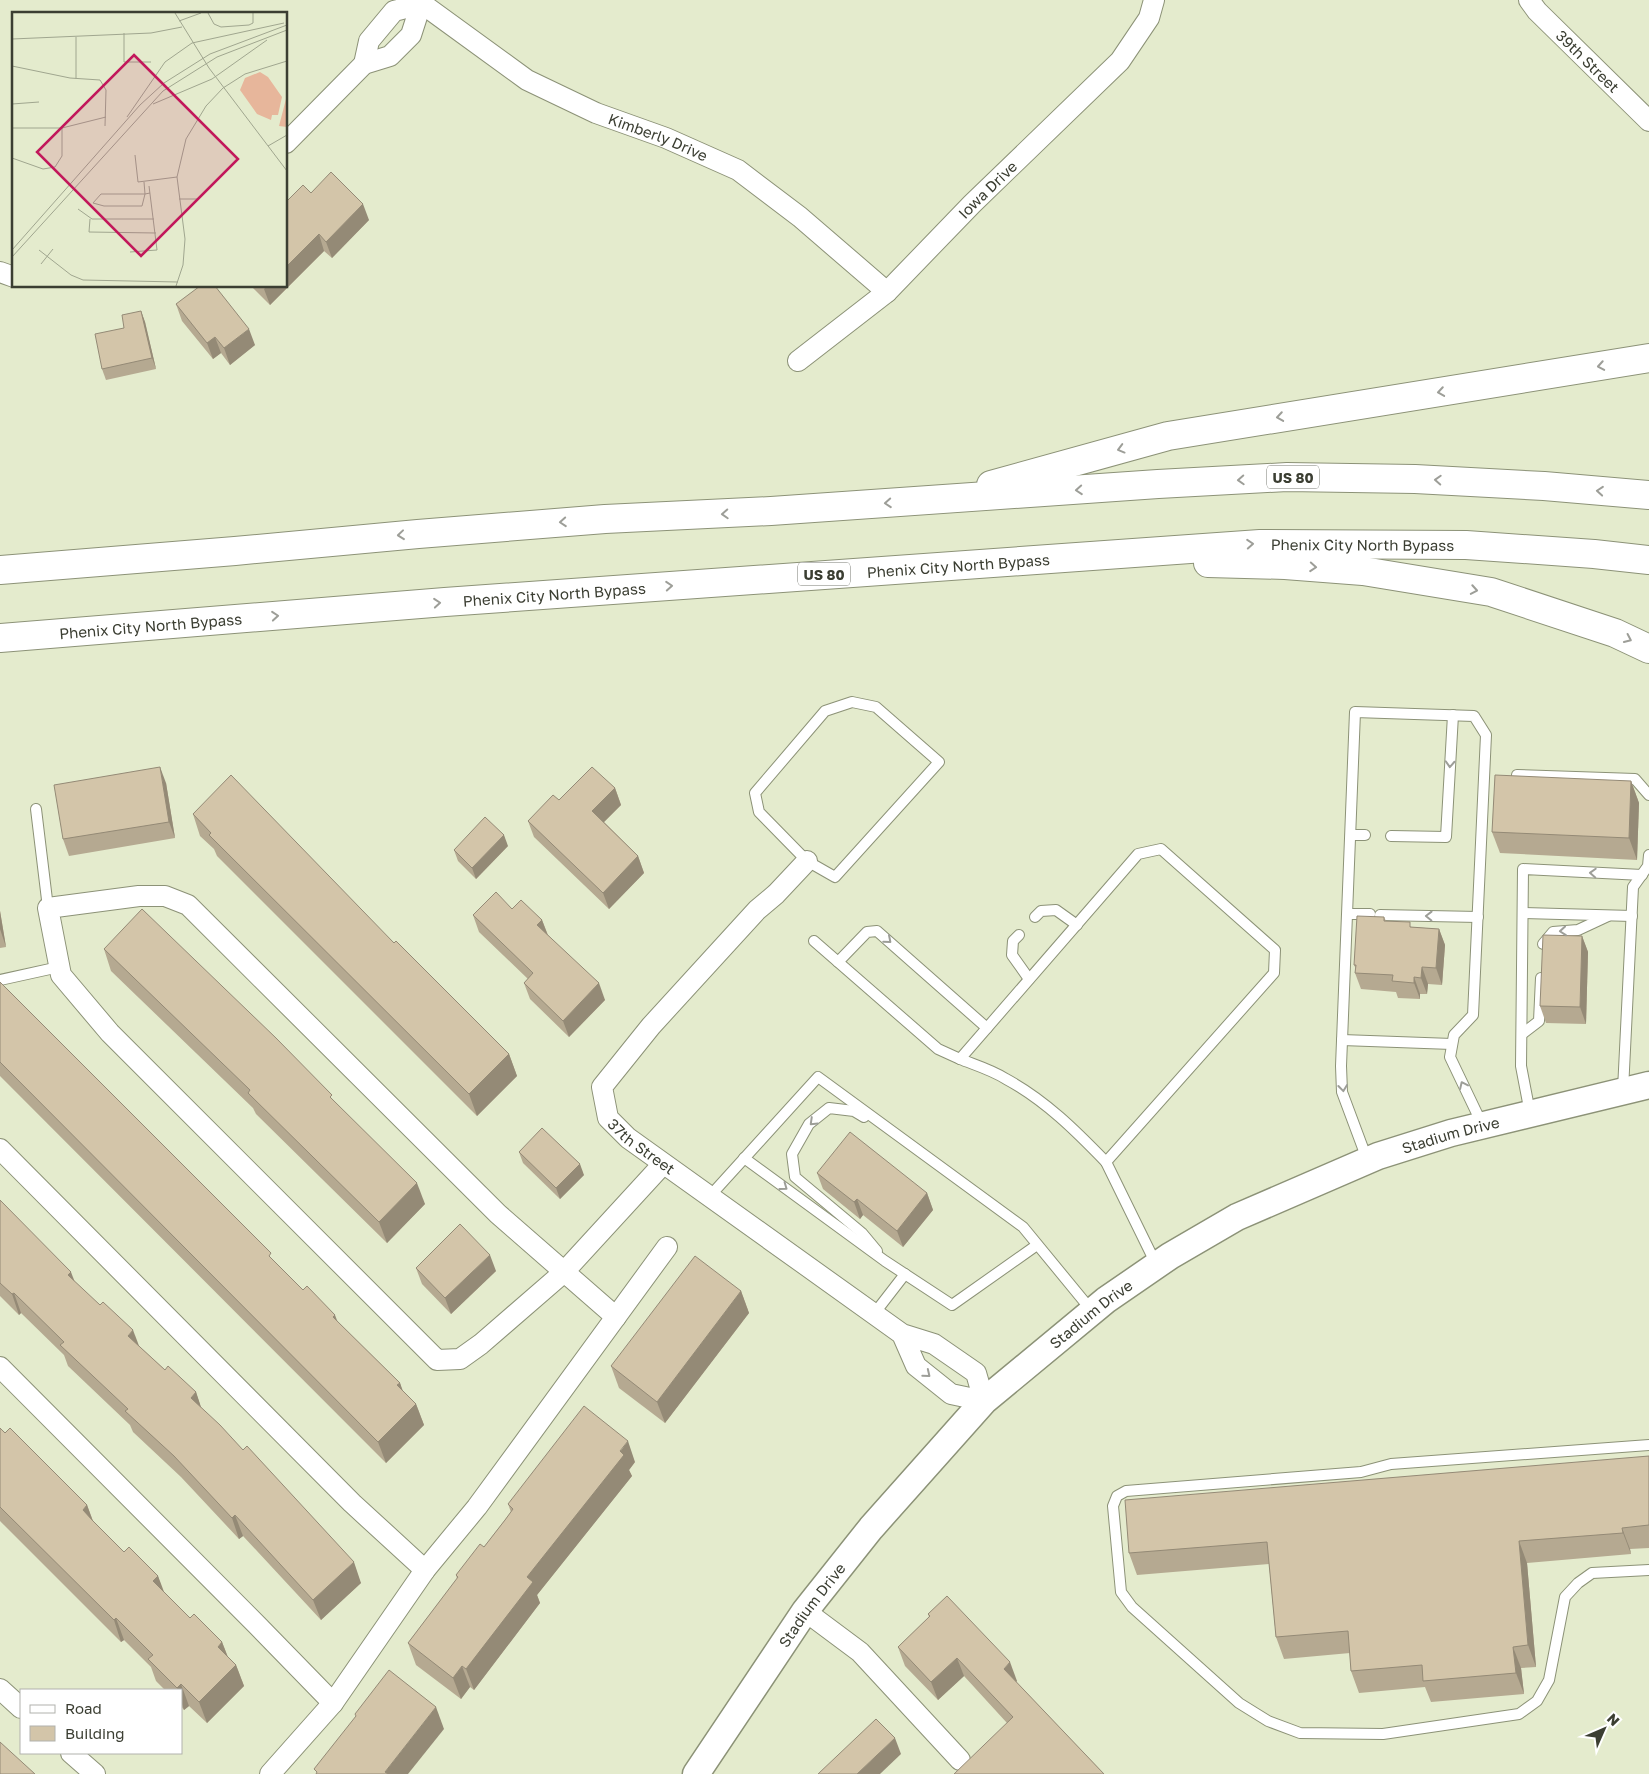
<svg xmlns="http://www.w3.org/2000/svg" width="1649" height="1774" viewBox="0 0 1649 1774" font-family="'Golos Text',sans-serif">
<style>
.lines{fill:none;stroke-linecap:round;stroke-linejoin:round}
.service-casing{stroke:#8c9277;stroke-width:12}
.minor-casing{stroke:#8c9277;stroke-width:22}
.tertiary-casing{stroke:#8c9277;stroke-width:29}
.motorway-casing{stroke:#8c9277;stroke-width:30}
.service{stroke:#fff;stroke-width:10}
.minor{stroke:#fff;stroke-width:20}
.tertiary{stroke:#fff;stroke-width:26}
.motorway{stroke:#fff;stroke-width:28}
.wall{fill:#b5a991}
.shaded-wall{fill:#948a76}
.building{fill:#d3c5a9;stroke:#948a76}
.oneway{stroke:#9d9e98}
.labels{text-anchor:middle;dominant-baseline:central;stroke-width:4.5;stroke-linejoin:round;paint-order:stroke}
.shield{fill:#fff;stroke:#767870;stroke-width:1}
.shield-label{font-size:14px;font-weight:bold;fill:#3b3e32}
.street-label{font-size:15px;fill:#3b3e32;stroke:#fff}
.inset-road{fill:none;stroke:#a0a68f;stroke-width:1}
.view{fill:#c2185b;fill-opacity:0.15;stroke:#c2185b;stroke-width:2.5}
.inset-edge{fill:none;stroke:#3b3e32;stroke-width:2.5}
</style>
<rect width="100%" height="100%" fill="#e4ebcd"/>
<g class="lines">
<g class="service-casing">
<g id="service">
<path d="M852,702L876,707L939,762L835,877L807,861L759,812L755,793L825,711Z"/>
<path d="M1517,775L1635,779L1649,795"/>
<path d="M36,809L48,908"/>
<path d="M1351,835H1365"/>
<path d="M1391,836L1446,837L1453,715"/>
<path d="M1524,913L1632,916"/>
<path d="M1348,914H1370"/>
<path d="M1380,915L1478,917"/>
<path d="M1035,917L1041,911L1056,910L1077,925"/>
<path d="M1019,935L1013,941L1012,955L1029,979"/>
<path d="M814,941L938,1049L960,1059L1138,854L1161,849L1275,950L1274,973L1106,1162L1156,1264"/>
<path d="M1543,944L1553,932L1578,930L1608,916"/>
<path d="M838,962L867,932L877,931L987,1028"/>
<path d="M0,980L59,967"/>
<path d="M1522,1034L1539,1021L1541,978"/>
<path d="M1342,1040L1452,1044"/>
<path d="M960,1059C975,1065 992,1070 1006,1079C1045,1100 1076,1131 1106,1162"/>
<path d="M1623,1090L1633,887L1648,866L1649,855"/>
<path d="M1530,1113L1521,1066L1523,869L1642,875"/>
<path d="M864,1117L854,1111L829,1108L809,1124L792,1154L795,1177L862,1233L877,1251"/>
<path d="M744,1158L885,1261L952,1305L1037,1245"/>
<path d="M1367,1159L1342,1092L1341,1066L1355,712L1474,716L1486,735L1473,1015L1454,1035L1450,1057L1482,1124"/>
<path d="M710,1196L818,1077L1023,1227L1092,1311"/>
<path d="M874,1314L905,1274"/>
<path d="M1649,1445L1391,1464L1361,1472L1126,1491L1117,1496L1113,1506L1121,1592L1132,1607L1239,1703L1268,1721L1300,1733L1383,1734L1519,1714L1537,1701L1549,1680L1565,1597L1578,1583L1592,1573L1649,1570"/>
</g>
</g>
<g class="minor-casing">
<g id="minor">
<path id="s1" d="M417,0L527,80L596,113L666,138L738,170L800,217L887,292"/>
<path id="s2" d="M1529,0L1537,11L1649,121"/>
<path d="M364,64L369,41L394,11L421,4"/>
<path d="M286,143L364,64L390,56L411,35L421,4"/>
<path d="M0,272L14,277"/>
<path id="s3" d="M798,361L887,292L972,204L1120,61L1149,18L1154,0"/>
<path id="s4" d="M807,861L776,894L757,910L651,1026L602,1087L608,1118L628,1138L902,1334L934,1344L976,1373L984,1401L951,1394L916,1366L902,1334"/>
<path d="M0,1149L352,1503L425,1570"/>
<path d="M616,1317L498,1214L188,905L165,896H139L48,908L61,975L110,1033L437,1360L460,1359L481,1344L563,1273L663,1164"/>
<path d="M0,1367L257,1625L333,1703"/>
<path d="M805,1611L860,1652L960,1760"/>
<path d="M0,1689L21,1708"/>
<path d="M71,1753L95,1774"/>
<path d="M270,1774L333,1703L425,1570L477,1507L667,1247"/>
</g>
</g>
<g class="tertiary-casing">
<g id="tertiary">
<path id="s5" d="M696,1774L805,1611L871,1528L984,1401L1106,1300L1170,1256L1237,1217L1378,1156L1451,1133L1649,1085"/>
</g>
</g>
<g class="motorway-casing">
<g id="motorway">
<path d="M991,485L1168,436L1649,358"/>
<path d="M1208,563L1285,565L1363,571L1491,592L1615,633L1649,649"/>
<path d="M0,570L235,551L418,534L605,519L771,511L1158,484L1287,477L1415,479L1544,486L1649,495"/>
<path id="s6" d="M0,638L445,602L1260,544L1466,545L1594,554L1649,560"/>
</g>
</g>
<use href="#service" class="service"/>
<use href="#minor" class="minor"/>
<use href="#tertiary" class="tertiary"/>
<use href="#motorway" class="motorway"/>
</g>
<g class="wall">
<path d="M311,193L369,220L332,258L324,251L270,305L251,286H286L287,205L286,202Z"/>
<path d="M176,304L255,345L230,365L221,353L213,359L182,321Z"/>
<path d="M141,311L145,322L156,369L106,380L102,369Z"/>
<path d="M1631,781L1639,803L1637,860L1500,853L1492,832Z"/>
<path d="M166,783L175,838L69,856L63,839Z"/>
<path d="M615,788L621,805L604,822L638,856L644,873L609,909L534,837L528,821L559,800Z"/>
<path d="M193,814L394,943L509,1054L517,1076L477,1116L217,856L214,849L200,836Z"/>
<path d="M508,846L476,879L458,861L454,850Z"/>
<path d="M512,909L542,920L548,935L605,1000L569,1037L530,999L524,983L528,979L479,932L473,915Z"/>
<path d="M0,911L6,947L0,948Z"/>
<path d="M1384,917L1386,921L1412,927L1439,929L1445,945L1442,985L1428,984L1427,994H1420V999L1398,998L1396,992L1361,989L1355,973L1356,969L1354,965Z"/>
<path d="M1582,936L1588,952L1586,1024L1546,1023L1540,1006Z"/>
<path d="M104,949L425,1204L387,1243L256,1114L253,1108L111,971Z"/>
<path d="M0,982L273,1260L303,1290L338,1322L400,1383L402,1390L416,1404L424,1425L386,1463L0,1076Z"/>
<path d="M519,1152L584,1175L560,1199L523,1163Z"/>
<path d="M817,1173L927,1193L933,1210L903,1247L863,1215L860,1219L823,1189Z"/>
<path d="M0,1200L74,1281L140,1347L165,1370L196,1392L201,1408L361,1583L321,1620L243,1536L239,1539L181,1477L133,1432L130,1425L68,1366L64,1355L21,1313L19,1315L0,1296Z"/>
<path d="M416,1268L496,1271L451,1314L422,1284Z"/>
<path d="M741,1291L749,1313L665,1423L619,1388L611,1366Z"/>
<path d="M0,1428L87,1505L93,1521L124,1552L158,1576L163,1592L190,1618L222,1642L228,1657L236,1665L244,1686L207,1723L189,1706L184,1710L181,1706V1690H165L156,1681L151,1667L124,1640L121,1642L0,1521Z"/>
<path d="M1649,1456V1548L1630,1549L1631,1554L1527,1563L1536,1667L1521,1668L1524,1694L1431,1702L1425,1687L1359,1693L1351,1671L1350,1653L1284,1659L1276,1637L1269,1564L1137,1575L1129,1553Z"/>
<path d="M635,1462L629,1470L632,1476L537,1595L540,1603L474,1690L470,1687L461,1699L416,1665L408,1643L457,1579L456,1575L484,1547L511,1512L508,1504Z"/>
<path d="M928,1614L1017,1681L1016,1682L1104,1774L1007,1723L964,1676L938,1700L905,1666L898,1647L929,1617Z"/>
</g>
<g class="shaded-wall">
<path d="M363,204L369,220L332,258L326,242Z"/>
<path d="M319,234L324,251L270,305L264,289L267,286H286V267Z"/>
<path d="M141,311L145,322L156,369L152,358Z"/>
<path d="M249,329L255,345L230,365L224,348Z"/>
<path d="M215,337L221,353L213,359L207,343Z"/>
<path d="M160,767L166,783L175,838L169,822Z"/>
<path d="M1631,781L1639,803L1637,860L1629,838Z"/>
<path d="M615,788L621,805L598,828L592,811Z"/>
<path d="M504,835L508,846L476,879L472,868Z"/>
<path d="M638,856L644,873L609,909L603,893Z"/>
<path d="M0,911L6,947L0,929Z"/>
<path d="M542,920L548,936L537,925Z"/>
<path d="M1439,929L1445,945L1442,985L1436,968Z"/>
<path d="M1582,936L1588,952L1586,1024L1580,1007Z"/>
<path d="M1422,967L1428,984L1427,994L1421,978Z"/>
<path d="M1414,977L1420,994V999L1414,983Z"/>
<path d="M599,983L605,1000L569,1037L563,1021Z"/>
<path d="M509,1054L517,1076L477,1116L469,1094Z"/>
<path d="M580,1164L584,1175L560,1199L556,1188Z"/>
<path d="M417,1183L425,1204L387,1243L379,1222Z"/>
<path d="M927,1193L933,1210L903,1247L897,1231Z"/>
<path d="M857,1199L863,1215L860,1219L854,1202Z"/>
<path d="M490,1255L496,1271L451,1314L445,1298Z"/>
<path d="M71,1272L79,1293L68,1275Z"/>
<path d="M741,1291L749,1313L665,1423L657,1402Z"/>
<path d="M14,1293L21,1313L19,1315L12,1294Z"/>
<path d="M335,1315L343,1336L333,1317Z"/>
<path d="M133,1330L141,1351L128,1336Z"/>
<path d="M400,1383L408,1405L397,1385Z"/>
<path d="M196,1392L203,1413L191,1398Z"/>
<path d="M416,1404L424,1425L386,1463L378,1442Z"/>
<path d="M628,1441L635,1462L629,1470L632,1476L537,1595L540,1603L474,1690L466,1669L527,1577Z"/>
<path d="M87,1505L95,1527L83,1510Z"/>
<path d="M235,1515L243,1536L239,1539L232,1518Z"/>
<path d="M1622,1528L1630,1549L1631,1554L1623,1533Z"/>
<path d="M1519,1541L1527,1563L1536,1667L1528,1645Z"/>
<path d="M354,1562L361,1583L321,1620L313,1600Z"/>
<path d="M158,1576L166,1597L153,1581Z"/>
<path d="M116,1618L124,1640L121,1642L114,1620Z"/>
<path d="M222,1642L230,1663L218,1647Z"/>
<path d="M1513,1647L1521,1668L1524,1694L1516,1673Z"/>
<path d="M957,1658L964,1676L938,1700L931,1682Z"/>
<path d="M1010,1662L1017,1681L1010,1688L1004,1669Z"/>
<path d="M236,1665L244,1686L207,1723L199,1702Z"/>
<path d="M462,1666L470,1687L461,1699L453,1678Z"/>
<path d="M181,1684L189,1706L184,1710L181,1701V1690H177V1688Z"/>
<path d="M436,1707L444,1729L408,1774H386L385,1772Z"/>
<path d="M895,1738L901,1754L880,1774H857Z"/>
</g>
<g class="building">
<path d="M331,172L363,204L326,242L319,234L286,267V206L288,204L286,202L303,185L311,193Z"/>
<path d="M200,286H215L249,329L224,348L215,337L207,343L176,304Z"/>
<path d="M141,311L152,358L102,369L95,334L124,328L122,315Z"/>
<path d="M160,767L169,822L63,839L54,785Z"/>
<path d="M592,767L615,788L592,811L638,856L603,893L528,821L553,795L559,800Z"/>
<path d="M231,775L394,943L396,941L509,1054L469,1094L209,835L211,833L193,814Z"/>
<path d="M1495,775L1631,781L1629,838L1492,832Z"/>
<path d="M485,817L504,835L472,868L454,850Z"/>
<path d="M496,892L512,909L521,900L542,920L537,925L599,983L563,1021L524,983L533,973L473,915Z"/>
<path d="M142,909L276,1038L332,1095L330,1097L417,1183L379,1222L248,1093L250,1090L104,949Z"/>
<path d="M1357,916L1384,917V921L1410,922V927L1439,929L1436,968L1422,967L1421,978L1414,977V983L1392,981L1393,975L1355,973L1356,965H1354Z"/>
<path d="M1543,935L1582,936L1580,1007L1540,1006Z"/>
<path d="M0,982L271,1253L269,1256L303,1290L307,1286L335,1315L333,1317L400,1383L397,1385L416,1404L378,1442L0,1062Z"/>
<path d="M542,1128L580,1164L556,1188L519,1152Z"/>
<path d="M850,1132L927,1193L897,1231L857,1199L854,1202L817,1173Z"/>
<path d="M0,1200L71,1272L68,1275L100,1305L103,1302L133,1330L128,1336L165,1370L168,1366L196,1392L191,1398L220,1425L243,1450L247,1446L354,1562L313,1600L235,1515L232,1518L174,1456L125,1411L128,1409L60,1345L64,1342L14,1293L12,1294L0,1283Z"/>
<path d="M460,1224L490,1255L445,1298L416,1268Z"/>
<path d="M695,1256L741,1291L657,1402L611,1366Z"/>
<path d="M584,1406L628,1441L620,1451L624,1455L527,1577L533,1582L466,1669L462,1666L453,1678L408,1643L458,1577L456,1575L480,1544L484,1547L505,1520L513,1509L508,1504Z"/>
<path d="M0,1428L5,1433L10,1428L87,1505L83,1510L93,1521L124,1552L129,1547L158,1576L153,1581L190,1618L194,1614L222,1642L218,1647L236,1665L199,1702L181,1684L177,1688L148,1659L153,1655L116,1618L114,1620L0,1507Z"/>
<path d="M1649,1456V1525L1622,1528L1623,1533L1519,1541L1528,1645L1513,1647L1516,1673L1423,1681L1422,1665L1351,1671L1348,1631L1276,1637L1267,1542L1129,1553L1125,1500Z"/>
<path d="M947,1596L1010,1662L1004,1669L1104,1774H954L1013,1717L957,1658L931,1682L898,1647L930,1616L928,1614Z"/>
<path d="M389,1670L436,1707L385,1772L388,1774H316L317,1772L314,1769L356,1716L355,1714Z"/>
<path d="M876,1719L895,1738L857,1774H818Z"/>
<path d="M0,1742L35,1774H0Z"/>
</g>
<defs><path id="oneway-chevron" d="M-2-3.5L2.5 0L-2 3.5" fill="none" stroke-width="1.6" stroke-linecap="round" stroke-linejoin="round" transform="scale(1.25)"/></defs>
<g class="oneway">
<use href="#oneway-chevron" transform="translate(1601 366) rotate(170)"/>
<use href="#oneway-chevron" transform="translate(1441 392) rotate(171)"/>
<use href="#oneway-chevron" transform="translate(1280 417) rotate(171)"/>
<use href="#oneway-chevron" transform="translate(1121 449) rotate(165)"/>
<use href="#oneway-chevron" transform="translate(1241 480) rotate(177)"/>
<use href="#oneway-chevron" transform="translate(1438 480) rotate(-177)"/>
<use href="#oneway-chevron" transform="translate(1079 490) rotate(176)"/>
<use href="#oneway-chevron" transform="translate(1600 491) rotate(-175)"/>
<use href="#oneway-chevron" transform="translate(888 503) rotate(176)"/>
<use href="#oneway-chevron" transform="translate(725 514) rotate(177)"/>
<use href="#oneway-chevron" transform="translate(563 522) rotate(176)"/>
<use href="#oneway-chevron" transform="translate(401 535) rotate(174)"/>
<use href="#oneway-chevron" transform="translate(1250 544) rotate(-4)"/>
<use href="#oneway-chevron" transform="translate(1313 567) rotate(4)"/>
<use href="#oneway-chevron" transform="translate(669 586) rotate(-4)"/>
<use href="#oneway-chevron" transform="translate(1474 590) rotate(10)"/>
<use href="#oneway-chevron" transform="translate(437 603) rotate(-5)"/>
<use href="#oneway-chevron" transform="translate(275 616) rotate(-5)"/>
<use href="#oneway-chevron" transform="translate(1628 639) rotate(25)"/>
<use href="#oneway-chevron" transform="translate(1450 764) rotate(93)"/>
<use href="#oneway-chevron" transform="translate(1593 873) rotate(-177)"/>
<use href="#oneway-chevron" transform="translate(1429 916) rotate(-179)"/>
<use href="#oneway-chevron" transform="translate(1563 931) rotate(175)"/>
<use href="#oneway-chevron" transform="translate(888 940) rotate(41)"/>
<use href="#oneway-chevron" transform="translate(1463 1085) rotate(-115)"/>
<use href="#oneway-chevron" transform="translate(1343 1088) rotate(83)"/>
<use href="#oneway-chevron" transform="translate(813 1122) rotate(136)"/>
<use href="#oneway-chevron" transform="translate(784 1187) rotate(36)"/>
<use href="#oneway-chevron" transform="translate(927 1374) rotate(39)"/>
</g>
<g class="labels">
<g class="shield">
<rect x="1267" y="465.5" width="52" height="23" rx="4"/>
<rect x="798" y="562.5" width="52" height="23" rx="4"/>
</g>
<g class="shield-label">
<text x="1293" y="477">US 80</text>
<text x="824" y="574">US 80</text>
</g>
<g class="street-label">
<text stroke="none"><textPath href="#s2" startOffset="85">39th Street</textPath></text>
<text stroke="none"><textPath href="#s1" startOffset="279">Kimberly Drive</textPath></text>
<text stroke="none"><textPath href="#s3" startOffset="256">Iowa Drive</textPath></text>
<text stroke="none"><textPath href="#s6" startOffset="1366">Phenix City North Bypass</textPath></text>
<text stroke="none"><textPath href="#s6" startOffset="961">Phenix City North Bypass</textPath></text>
<text stroke="none"><textPath href="#s6" startOffset="556">Phenix City North Bypass</textPath></text>
<text stroke="none"><textPath href="#s6" startOffset="151">Phenix City North Bypass</textPath></text>
<text stroke="none"><textPath href="#s5" startOffset="1015">Stadium Drive</textPath></text>
<text stroke="none"><textPath href="#s4" startOffset="381">37th Street</textPath></text>
<text stroke="none"><textPath href="#s5" startOffset="610">Stadium Drive</textPath></text>
<text stroke="none"><textPath href="#s5" startOffset="205">Stadium Drive</textPath></text>
</g>
</g>
<g transform="translate(12 12)">
<rect width="275" height="275" fill="#e4ebcd"/>
<path d="M248,60L256,65L270,85L266,103H260L259,108L245,102L228,78L233,66ZM275,86V115L267,114L274,87Z" fill="#e7b69b"/>
<path class="inset-road" d="M163,1L197,56L275,159M196,1L202,12L209,15L237,13L241,11V1M167,9L189,1M112,21V50H139M0,27L139,21L170,15M0,54L58,66L88,68L94,78L93,114M64,67V25M0,92L27,90M141,92L200,67L255,28M115,105L153,50L180,31L272,11M0,116H50L94,105M256,134L275,123M123,143L126,170L165,165M0,146L31,157L43,155L50,144V116M132,170L133,182L130,194H92L81,191L89,182H133L138,181M167,187H185M66,197L80,207H142M78,207L77,220L144,221M0,238L128,93L152,71L198,42L275,13M27,238L59,263L71,268L166,270M118,240L145,238L137,174M0,245L151,79L205,45L275,18M29,252L41,237M164,274L171,253L173,227L165,165L174,127L194,94L211,76L233,62L275,49"/>
<path class="view" d="M122,43L226,147L129,244L25,140Z"/>
<rect width="275" height="275" class="inset-edge"/>
</g>
<rect x="20" y="1689" width="162" height="65" fill="#ffffff" stroke="#b1b2ad"/>
<rect x="30" y="1705" width="25" height="8" fill="#ffffff" stroke="#b1b2ad"/>
<text x="65" y="1714" font-size="15" fill="#3b3e32">Road</text>
<rect x="30" y="1726" width="25" height="15" fill="#d3c5a9" stroke="#b1b2ad"/>
<text x="65" y="1739" font-size="15" fill="#3b3e32">Building</text>
<g transform="translate(1604 1729) rotate(45)" stroke="#ffffff" stroke-width="4" paint-order="stroke">
<path d="M0-4L9 19L0 12L-9 19Z" fill="#3b3e32"/>
<text y="-8" font-size="14" font-weight="bold" text-anchor="middle" fill="#3b3e32">N</text>
</g>
</svg>
